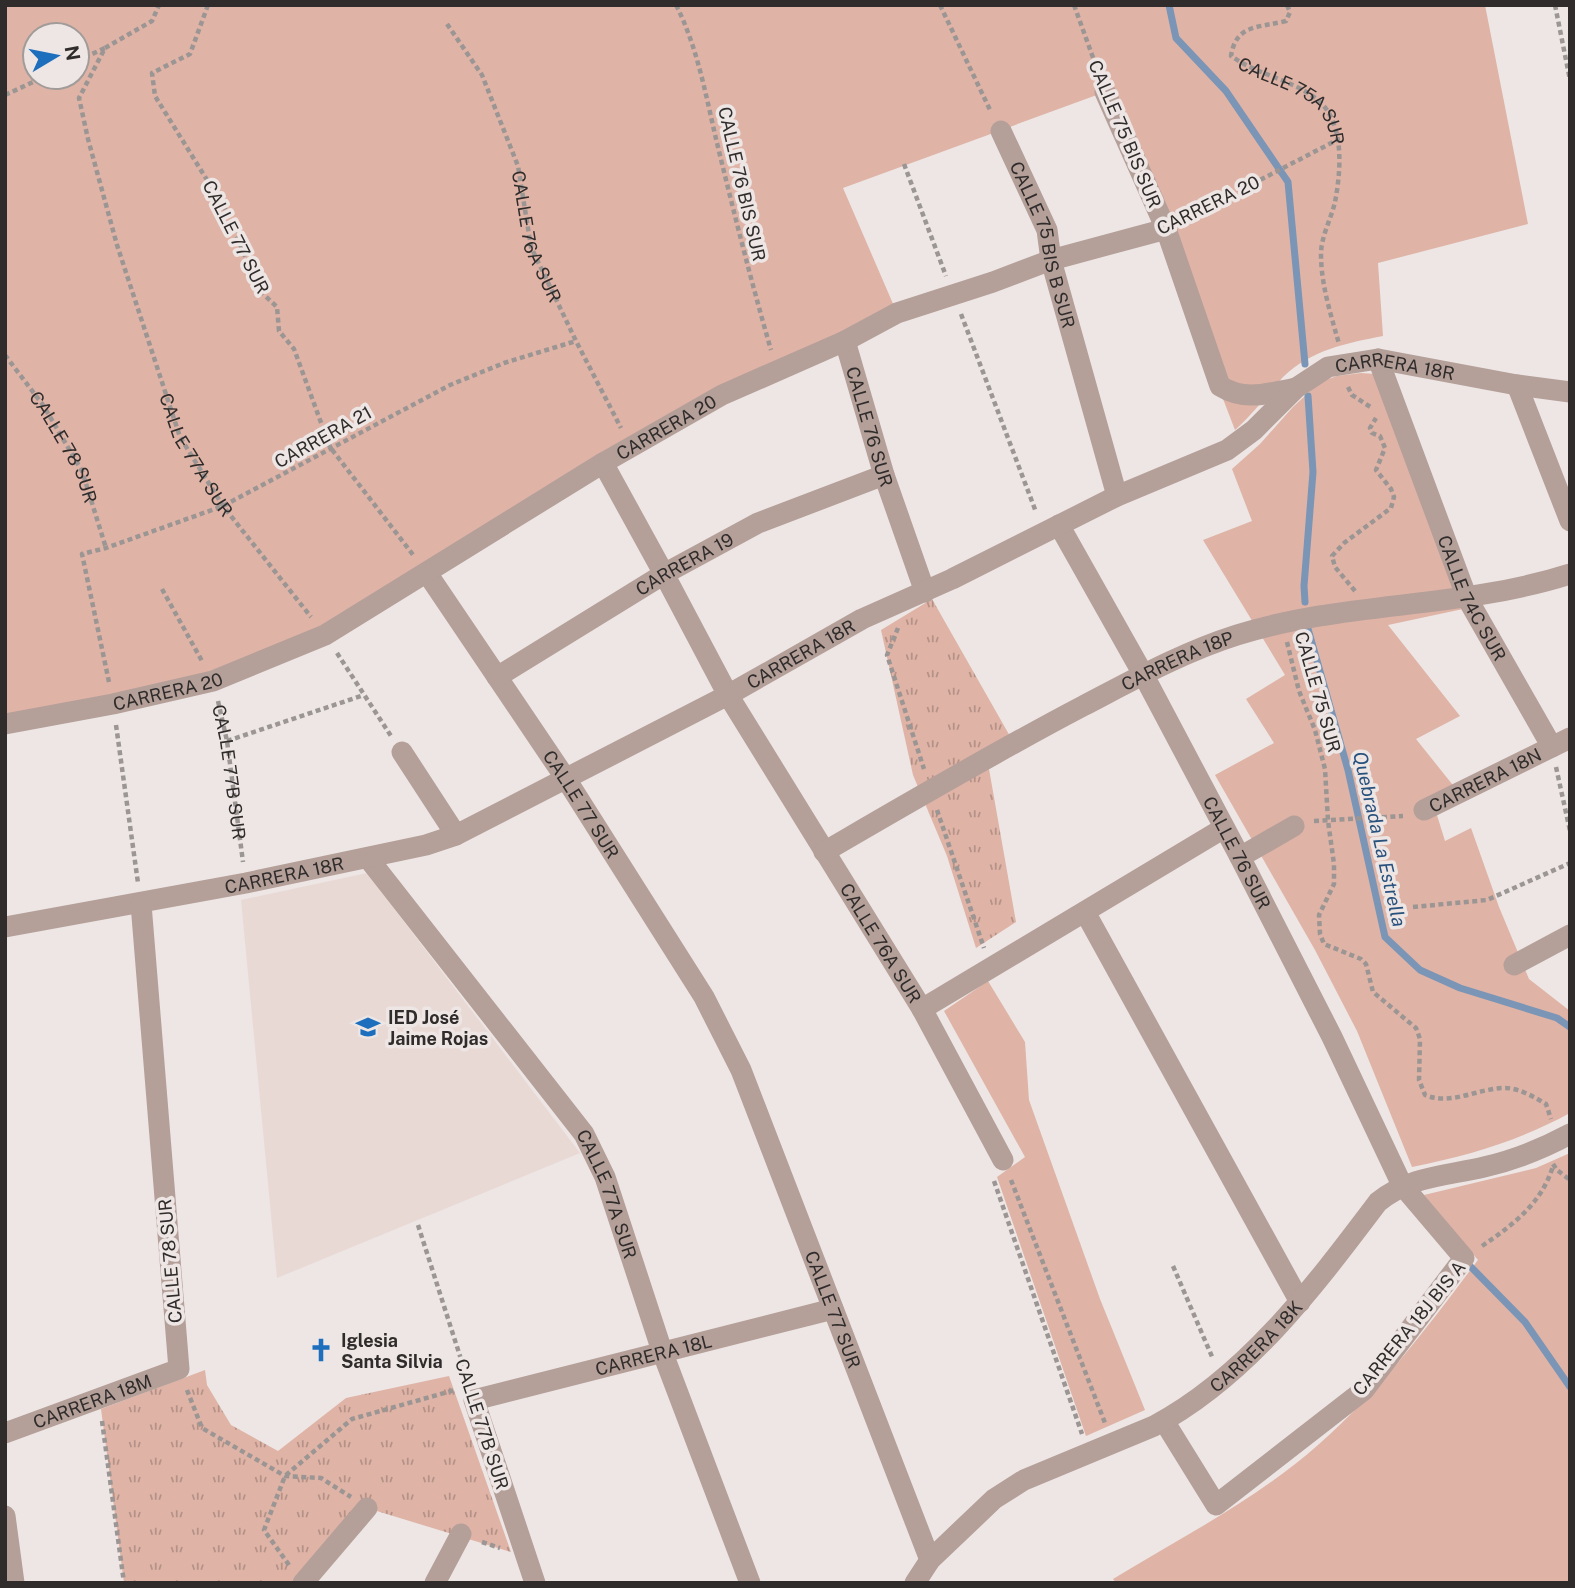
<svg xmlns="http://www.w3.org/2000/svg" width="1575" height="1588" viewBox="0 0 1575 1588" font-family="'Public Sans',sans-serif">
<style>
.built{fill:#e9d9d5}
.grass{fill:#dfb3a6;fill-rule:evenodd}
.park{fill:url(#park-tufts)}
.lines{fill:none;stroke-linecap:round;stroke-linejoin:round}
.stream{stroke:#7a95b5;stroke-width:7}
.path{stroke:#9b9694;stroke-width:4.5;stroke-dasharray:5 3.5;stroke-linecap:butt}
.minor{stroke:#b49f99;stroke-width:21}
.labels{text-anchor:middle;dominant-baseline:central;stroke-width:7;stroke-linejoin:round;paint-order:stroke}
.street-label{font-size:18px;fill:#2f2c2b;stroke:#ede6e4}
.poi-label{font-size:18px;font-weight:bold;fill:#2f2c2b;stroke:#ede6e4;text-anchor:start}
.water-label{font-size:19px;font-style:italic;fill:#29517d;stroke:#ede6e4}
</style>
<defs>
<pattern id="park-tufts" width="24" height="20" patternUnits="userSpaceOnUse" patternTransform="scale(1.75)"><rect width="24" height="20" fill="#dfb3a6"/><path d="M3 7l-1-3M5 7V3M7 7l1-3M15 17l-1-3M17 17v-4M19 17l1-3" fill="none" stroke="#b59287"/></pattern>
</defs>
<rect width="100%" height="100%" fill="#ede6e4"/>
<path class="built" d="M367,873L580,1153L277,1278L241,900Z"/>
<g class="grass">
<path d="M5,5H1485L1528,224L1378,263L1383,336C1347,343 1311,350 1283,377C1267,395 1253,414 1235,430L1105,92L843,188L897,313L722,395L427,573L213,681L5,724ZM35,35H77V77H35Z"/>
<path d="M1361,373L1375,374L1463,609L1388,625L1460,716L1416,739L1464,799L1436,812L1445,841L1471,828L1499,907L1529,979L1570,1011V1113C1516,1142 1471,1155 1412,1167L1357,1031L1315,950L1215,775L1274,743L1246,699L1285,675L1203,540L1252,521L1232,469L1260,444L1293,407L1320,382L1337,376Z"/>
<path d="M988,981L1025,1042L1029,1100L1100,1299L1145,1410L1086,1436L997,1177L1025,1157L944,1011Z"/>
<path d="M1570,1153V1583H1116L1113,1579C1182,1537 1257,1499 1318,1445C1380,1391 1429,1325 1478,1260L1424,1195L1536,1168Z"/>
</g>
<g class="park">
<path d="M932,599L1019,752L989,769L1016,922L976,948L947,856L913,775L881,630Z"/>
<path d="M205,1370L207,1385L231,1425L278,1451L346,1398L449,1376L511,1552L367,1508L303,1583H124L101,1409Z"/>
</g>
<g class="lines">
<g class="stream">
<path d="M1169,5L1176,38L1226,91L1288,182L1305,364"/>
<path d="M1305,602L1304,586L1313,472L1308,396"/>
<path d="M1308,629L1348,770L1385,937L1420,970L1460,988L1557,1018L1570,1027"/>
<path d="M1471,1267L1525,1322L1570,1387"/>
</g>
<g class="path">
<path d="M208,5L190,54L152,73L155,96L225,209L260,291L277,307L279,331L294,349L330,447L414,556"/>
<path d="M676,5C698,48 706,97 717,143C734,213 751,281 771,350"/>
<path d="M940,5L991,112"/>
<path d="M1074,5L1099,74"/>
<path id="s1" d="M1287,5L1290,12L1286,21C1258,28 1236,24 1231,56C1258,75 1293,80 1318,100C1345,123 1341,171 1335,202C1331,219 1321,237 1321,254C1321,285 1331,315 1339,344"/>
<path d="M1555,5L1570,80"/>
<path id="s2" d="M447,24L482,75L518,166L531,247L576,341L621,428"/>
<path d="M105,48L152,21L159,5"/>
<path id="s3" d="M77,61L105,48L79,98L88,139L117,245L180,437L223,506L311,617"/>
<path d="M5,95L44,77"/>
<path d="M904,164L946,276"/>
<path d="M1185,219L1337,140"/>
<path d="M961,314L1036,512"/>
<path id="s4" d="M5,355L43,405L82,471L106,548"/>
<path d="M1348,387L1352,395L1372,408"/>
<path d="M162,589L202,661"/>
<path d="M1355,591L1335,567L1332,556L1344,543L1391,508L1394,497L1391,489L1376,470L1385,448L1380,436L1372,433L1370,428L1376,418"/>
<path d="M898,628L887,655L924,769"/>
<path d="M1287,642L1299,691L1315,730L1325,769L1328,821L1334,864V884L1319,915L1320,934L1324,944L1361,959L1366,964L1373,992L1416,1028L1420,1039L1419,1080L1425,1095C1451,1106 1478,1088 1505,1088C1519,1088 1534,1097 1546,1104L1551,1119"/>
<path d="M337,653L391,736"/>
<path d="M109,682L82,554L106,548L223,506L450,385L504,363L576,341"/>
<path id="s5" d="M218,701L227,741L243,862"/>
<path d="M116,725L138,883"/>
<path d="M227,741L364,695"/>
<path d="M1556,767L1570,831"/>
<path d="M937,810L984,948"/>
<path d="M1314,821L1403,816"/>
<path d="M1413,907L1487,900L1570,863"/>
<path d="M1553,1164L1557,1170L1570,1180"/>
<path d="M1011,1180L1105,1423"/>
<path d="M994,1181L1082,1434"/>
<path d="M418,1225L468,1381"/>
<path d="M1482,1246C1513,1225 1542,1203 1553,1166"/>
<path d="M1173,1266L1213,1359"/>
<path d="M187,1390L202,1428L285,1476L321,1478L351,1497"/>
<path d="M102,1421L124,1583"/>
<path d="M482,1542L500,1548"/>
<path d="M289,1565L264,1530L285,1476L352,1419L455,1390"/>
</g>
<g class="minor">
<path d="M1105,92L1166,229L1220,386C1246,402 1268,393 1296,388"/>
<path id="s6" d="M1001,131L1047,230L1051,260L1117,496"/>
<path id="s7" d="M845,341L884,475L925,592"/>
<path id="s8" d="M1378,359L1467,598L1552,747"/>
<path d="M1517,385L1570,521"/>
<path id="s9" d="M603,463L664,574L728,695L922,1009L1003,1160"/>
<path id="s10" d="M1059,525L1143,674L1240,857L1332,1037L1402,1185L1464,1258L1364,1390L1216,1505L1164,1421"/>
<path id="s11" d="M427,573L566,779L704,997L741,1070L930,1560"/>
<path id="s12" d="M497,677L664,574L758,523L884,475"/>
<path id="s13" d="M5,724L113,704L213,681L325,635L603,463L722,395L845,341L897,313L993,282L1051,260L1166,229"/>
<path d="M402,752L456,835"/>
<path id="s14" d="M1424,810L1570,738"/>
<path id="s15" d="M824,852C910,802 995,752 1083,706C1133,680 1183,652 1237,635C1345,601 1461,609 1570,574"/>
<path d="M1240,857L1294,826"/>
<path id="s16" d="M368,858L584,1134L605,1177L662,1351L750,1583"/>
<path d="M1085,912L1300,1302"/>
<path id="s17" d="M5,927L246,883L426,845L456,835L728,695L862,619L952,579L1117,496L1227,450L1254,430L1296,388L1328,367L1378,359L1517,385L1570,392"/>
<path d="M1514,965L1570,935"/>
<path d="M922,1009L1224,828"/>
<path id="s18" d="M5,1433L179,1369L141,904"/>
<path d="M5,1516L14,1583"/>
<path d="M303,1583L367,1508"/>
<path d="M435,1583L461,1534"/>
<path id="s19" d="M535,1583L474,1400L833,1309"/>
<path id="s20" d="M915,1583L930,1560L994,1499L1024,1480L1154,1426C1247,1377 1316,1284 1378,1202C1410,1176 1446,1176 1484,1167C1515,1160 1542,1149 1570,1134"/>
</g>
</g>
<defs>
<g id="school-bare" transform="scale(1.89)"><path d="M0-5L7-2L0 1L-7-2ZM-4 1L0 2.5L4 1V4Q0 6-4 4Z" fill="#1d6ebd" stroke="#ede6e4" stroke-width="2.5" paint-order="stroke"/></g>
<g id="church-bare" transform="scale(1.89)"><path d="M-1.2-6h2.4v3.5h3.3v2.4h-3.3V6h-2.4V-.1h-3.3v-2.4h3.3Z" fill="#1d6ebd" stroke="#ede6e4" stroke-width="2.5" paint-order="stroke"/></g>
</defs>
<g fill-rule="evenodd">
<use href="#school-bare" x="368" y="1027"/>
<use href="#church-bare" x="321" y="1350"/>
</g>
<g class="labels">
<g class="street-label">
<text stroke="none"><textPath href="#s1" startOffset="168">CALLE 75A SUR</textPath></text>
<text transform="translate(1125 134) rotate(67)">CALLE 75 BIS SUR</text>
<text transform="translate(742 184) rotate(77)">CALLE 76 BIS SUR</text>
<text transform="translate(1208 205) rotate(-26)">CARRERA 20</text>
<text stroke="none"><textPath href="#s2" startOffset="233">CALLE 76A SUR</textPath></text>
<text transform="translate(236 237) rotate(63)">CALLE 77 SUR</text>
<text stroke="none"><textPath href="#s6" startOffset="122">CALLE 75 BIS B SUR</textPath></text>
<text stroke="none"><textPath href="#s17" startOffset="1522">CARRERA 18R</textPath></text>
<text stroke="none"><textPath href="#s13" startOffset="733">CARRERA 20</textPath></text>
<text stroke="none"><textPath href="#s7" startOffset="89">CALLE 76 SUR</textPath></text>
<text transform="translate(323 437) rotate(-29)">CARRERA 21</text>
<text stroke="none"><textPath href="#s4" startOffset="110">CALLE 78 SUR</textPath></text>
<text stroke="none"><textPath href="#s3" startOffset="464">CALLE 77A SUR</textPath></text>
<text stroke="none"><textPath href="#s12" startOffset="219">CARRERA 19</textPath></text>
<text stroke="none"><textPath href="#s8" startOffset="257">CALLE 74C SUR</textPath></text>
<text stroke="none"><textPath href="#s17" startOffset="850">CARRERA 18R</textPath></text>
<text stroke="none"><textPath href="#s15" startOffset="402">CARRERA 18P</textPath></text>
<text stroke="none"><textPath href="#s13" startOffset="166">CARRERA 20</textPath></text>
<text transform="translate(1318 692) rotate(74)">CALLE 75 SUR</text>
<text stroke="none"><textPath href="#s5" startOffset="72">CALLE 77B SUR</textPath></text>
<text stroke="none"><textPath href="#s14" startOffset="68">CARRERA 18N</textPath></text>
<text stroke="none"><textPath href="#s11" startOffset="278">CALLE 77 SUR</textPath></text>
<text stroke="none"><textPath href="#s10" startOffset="373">CALLE 76 SUR</textPath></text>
<text stroke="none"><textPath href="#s17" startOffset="284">CARRERA 18R</textPath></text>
<text stroke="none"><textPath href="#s9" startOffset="555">CALLE 76A SUR</textPath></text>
<text stroke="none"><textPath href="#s16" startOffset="415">CALLE 77A SUR</textPath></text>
<text transform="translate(170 1261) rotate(-95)">CALLE 78 SUR</text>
<text stroke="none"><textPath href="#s11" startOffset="845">CALLE 77 SUR</textPath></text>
<text transform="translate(1409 1328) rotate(-51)">CARRERA 18J BIS A</text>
<text stroke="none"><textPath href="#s20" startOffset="422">CARRERA 18K</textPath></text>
<text stroke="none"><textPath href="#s19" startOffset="378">CARRERA 18L</textPath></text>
<text stroke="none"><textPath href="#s18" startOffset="93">CARRERA 18M</textPath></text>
<text transform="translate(482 1424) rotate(72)">CALLE 77B SUR</text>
</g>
<g class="poi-label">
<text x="388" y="1017">IED José<tspan x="388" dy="21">Jaime Rojas</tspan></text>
<text x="341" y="1340">Iglesia<tspan x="341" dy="21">Santa Silvia</tspan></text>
</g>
<g class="water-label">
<text transform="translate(1380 839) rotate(77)">Quebrada La Estrella</text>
</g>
</g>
<rect width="1575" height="1588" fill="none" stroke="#2f2c2b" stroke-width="14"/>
<g transform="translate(56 56) rotate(80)"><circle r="33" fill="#ede6e4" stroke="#a19c9a" stroke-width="2"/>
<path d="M0-5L12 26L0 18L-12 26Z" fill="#1d6ebd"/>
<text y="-10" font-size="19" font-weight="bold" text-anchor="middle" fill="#2f2c2b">N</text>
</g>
</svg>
